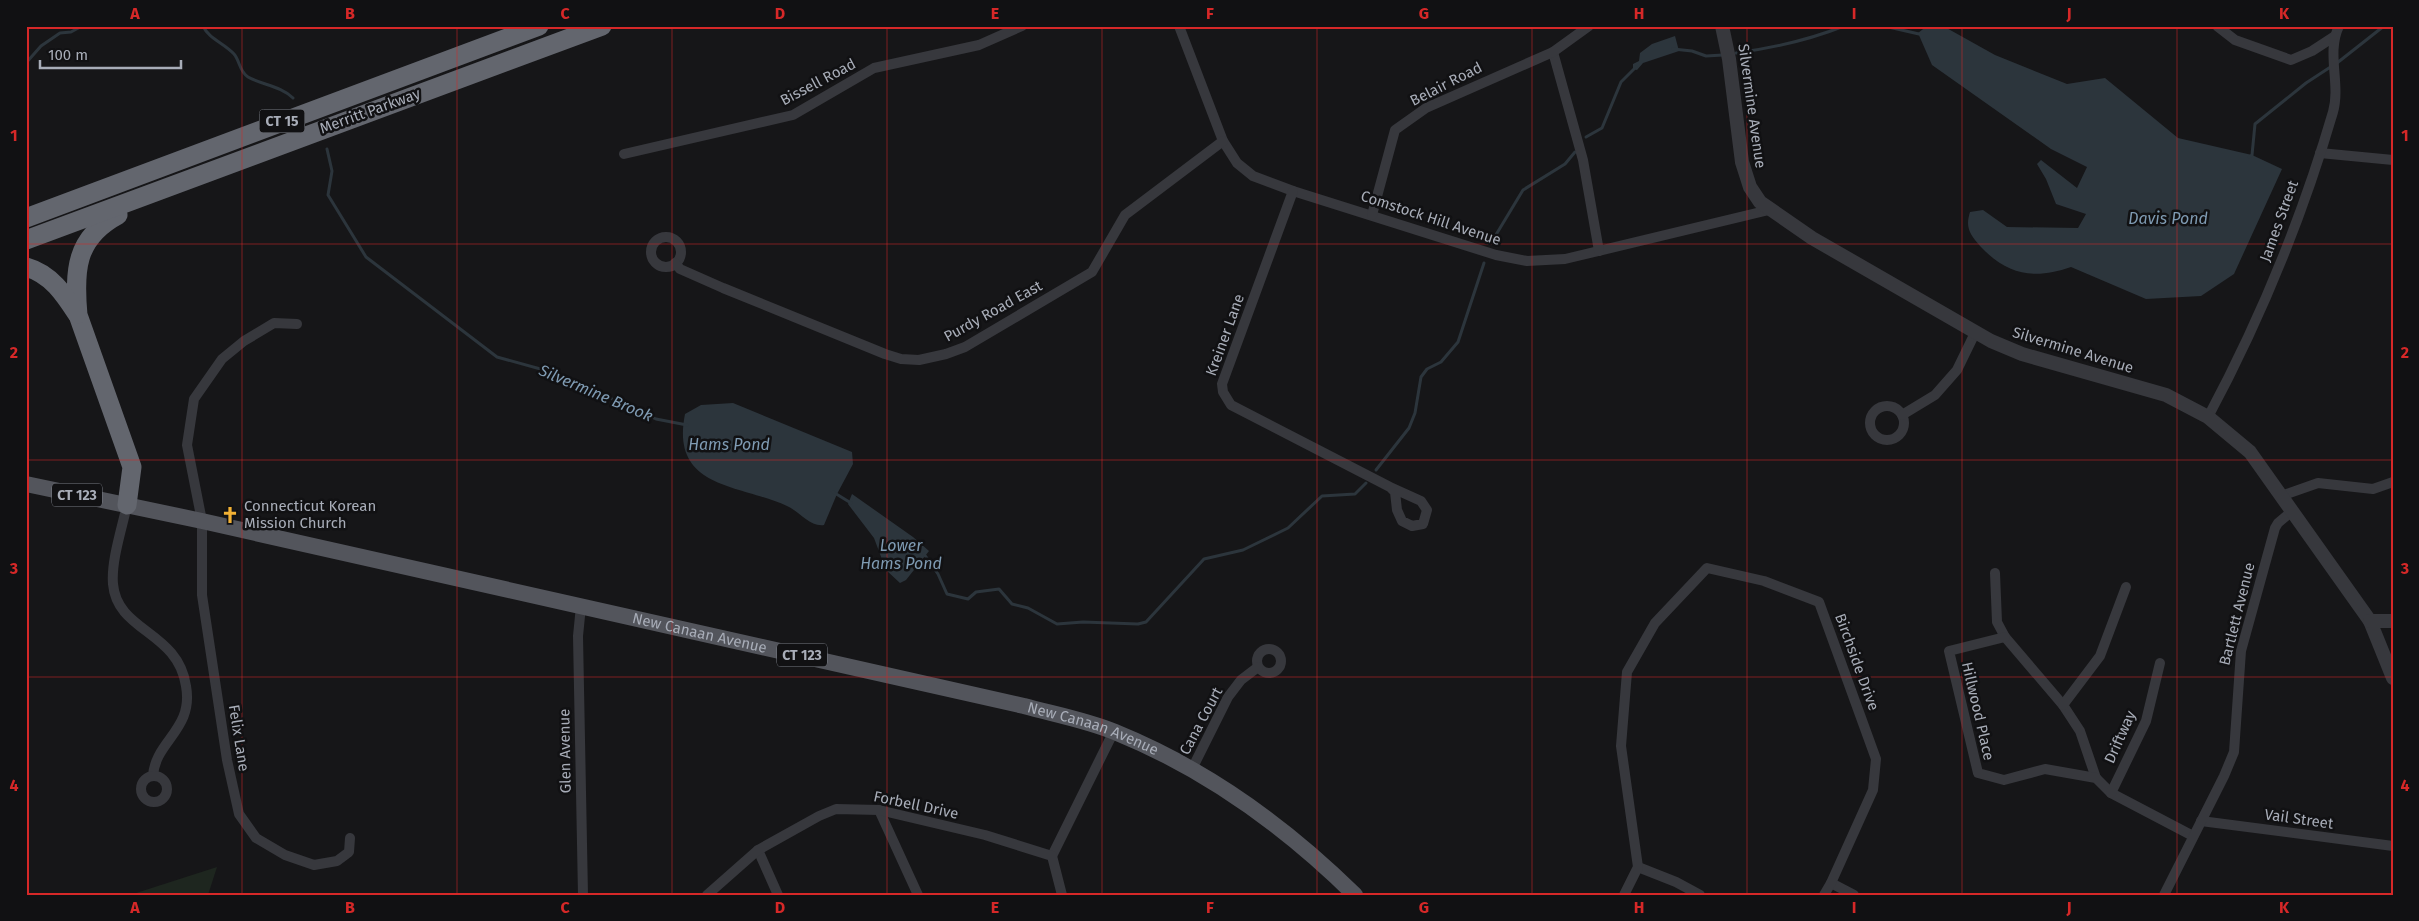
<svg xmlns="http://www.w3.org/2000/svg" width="2419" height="921" viewBox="0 0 2419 921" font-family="'Fira Sans',sans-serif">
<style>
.green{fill:#1e261f}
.water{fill:#2c353c}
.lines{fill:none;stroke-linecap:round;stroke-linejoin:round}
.stream{stroke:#2c353c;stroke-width:3}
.minor{stroke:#37383d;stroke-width:10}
.tertiary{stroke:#37383d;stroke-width:14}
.primary{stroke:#53555c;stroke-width:16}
.motorway{stroke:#63666e;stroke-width:19}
.grid{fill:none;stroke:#d62828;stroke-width:1;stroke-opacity:0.55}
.labels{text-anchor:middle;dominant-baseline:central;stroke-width:5;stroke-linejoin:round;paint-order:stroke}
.shield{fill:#111113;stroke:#7b7e86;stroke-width:1}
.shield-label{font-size:14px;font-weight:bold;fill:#a8adb8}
.street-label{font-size:15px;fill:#a8adb8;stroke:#111113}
.poi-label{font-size:15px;fill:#a8adb8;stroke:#111113;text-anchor:start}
.water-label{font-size:16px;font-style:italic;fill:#7f9bb3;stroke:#111113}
.neatline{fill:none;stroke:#d62828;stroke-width:2}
.grid-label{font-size:16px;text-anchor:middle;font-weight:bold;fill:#d62828}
</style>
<rect width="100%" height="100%" fill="#161618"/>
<path class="green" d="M217,867L208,895H130Z"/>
<g class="water">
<path d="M1927,26H1943L1995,55L2067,84L2105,78L2178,138L2252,155L2282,169L2234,274L2201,296L2146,299L2071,267C2034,280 2007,275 1980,246C1970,234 1965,228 1970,212L1983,210L2007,227L2078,228L2086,214L2056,204L2046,179L2037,164L2041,160L2077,188L2087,167L2051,149L1932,65L1918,33Z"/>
<path d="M1675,36L1679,51L1643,63L1637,70L1633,69V64L1639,61L1640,53L1652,44Z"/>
<path d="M733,403L852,452L853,464L837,494L824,525C810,527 800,512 787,506C739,484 670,489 685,414L701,405Z"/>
<path d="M852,494L913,537L929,551L906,580L900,583L886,570L874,538L848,504Z"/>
</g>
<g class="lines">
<g class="stream">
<path d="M203,26C209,39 224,43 234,54C240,61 239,71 248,77C262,85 281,86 293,98"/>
<path d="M1858,26H1877"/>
<path d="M1884,26L1919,34"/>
<path d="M1673,49L1692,51L1706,56L1723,55"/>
<path d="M1736,53C1773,48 1809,40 1844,26"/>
<path d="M26,63L41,46L60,33L71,32L82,26"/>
<path d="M2337,63L2384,26"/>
<path d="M1586,137L1602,128L1621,82L1636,67"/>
<path d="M327,149L332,171L328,195L366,257L497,357L555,373L656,419L687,425"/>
<path d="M2249,157L2252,155L2255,124L2306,83L2332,66"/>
<path d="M1491,243L1523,190L1565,164L1575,152"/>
<path d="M1376,470L1409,428L1415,413L1421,377L1427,369L1441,362L1458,342L1484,263"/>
<path d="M833,492L851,503"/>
<path d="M924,554L938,574L947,594L968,599L976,592L999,589L1012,604L1028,608L1057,624L1083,622L1138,624L1146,622L1204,559L1243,550L1288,528L1322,496L1355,494L1366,483"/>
</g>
<g class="minor">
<path d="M1179,26L1223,141L1237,163L1253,176L1293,191L1496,255L1527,261L1565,259L1769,210"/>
<path d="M2217,26L2235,40L2291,60L2312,51L2335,36"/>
<path d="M1553,52L1583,160L1599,251"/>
<path d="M2320,153L2393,160"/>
<path d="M624,154L793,115L874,68L979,45L1022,26"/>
<path d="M1293,191L1222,384L1223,392L1231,405L1390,487L1395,492L1397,510L1402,521L1412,526L1423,524L1427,510L1421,501L1390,487"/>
<path d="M1372,215L1395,130L1426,108L1553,52L1589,26"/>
<circle cx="666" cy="252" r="15"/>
<path d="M675,263L680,269L723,288L885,354L901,359L919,360L946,354L965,347L1092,272L1125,215L1223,141"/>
<path d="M297,324L274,323L244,341L222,359L194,399L187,445L202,521V595L227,760L239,814L256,838L285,855L314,865L337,861L349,852L350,838"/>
<circle cx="1887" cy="423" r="17"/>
<path d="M1902,415L1935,395L1957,370L1975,333"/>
<path d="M2208,417C2260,320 2302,218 2333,112C2341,84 2326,53 2339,26"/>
<path d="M2281,496L2318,483L2373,489L2393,482"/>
<path d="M127,505C122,528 111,561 113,584C117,632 178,631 186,686C194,730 155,741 153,776"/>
<path d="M1995,573L1997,622L2005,637L2063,705L2080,731L2096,778"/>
<path d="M581,606L578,636L583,895"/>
<path d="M2005,637L1949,651L1978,773L2004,780L2045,769L2096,778L2111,793L2193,836"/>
<circle cx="1269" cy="661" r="12"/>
<path d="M2063,705L2100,656L2126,587"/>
<path d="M1192,769L1228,697L1241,680L1258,667"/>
<circle cx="154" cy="789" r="13"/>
<path d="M2111,793L2146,721L2160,663"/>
<path d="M879,810L918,895"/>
<path d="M2201,821L2393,846"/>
<path d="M758,850L778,895"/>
<path d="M1052,856L1114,731"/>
<path d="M1638,867L1676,882L1700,895"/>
<path d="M1831,883L1854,895"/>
<path d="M707,895L758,850L819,816L836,809L879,810L985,835L1052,856L1062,895"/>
<path d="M1624,895L1638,867L1621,746L1627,672L1655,623L1707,568L1764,581L1819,602L1876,759L1873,790L1831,883L1824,895"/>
<path d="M2164,895L2224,776L2234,752L2241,651L2275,528L2278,523L2291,512"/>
</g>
<g class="tertiary">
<path d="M1722,26L1729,59L1742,162L1750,187L1760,202L1812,238L1991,341L2022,354L2166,395L2208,417L2250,452L2370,621L2393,678"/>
<path d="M2370,621H2393"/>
</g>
<path class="primary" id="s1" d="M26,484L202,521L1024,706C1053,714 1086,720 1115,732C1206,769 1285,826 1355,895"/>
<g class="motorway">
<path d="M118,215C75,238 74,271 78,315L132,467L127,505"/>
<path d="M26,218L539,26"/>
<path d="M26,240L602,26"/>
<path d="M26,267C51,274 64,294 77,314"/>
</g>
</g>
<path class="grid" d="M242,26V895M457,26V895M672,26V895M887,26V895M1102,26V895M1317,26V895M1532,26V895M1747,26V895M1962,26V895M2177,26V895M26,244H2393M26,460H2393M26,677H2393"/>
<defs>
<g id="church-bare" transform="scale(1.35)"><path d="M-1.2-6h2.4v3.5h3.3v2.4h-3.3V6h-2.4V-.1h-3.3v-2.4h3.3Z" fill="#f2b134" stroke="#111113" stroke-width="2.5" paint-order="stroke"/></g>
</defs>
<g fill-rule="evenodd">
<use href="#church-bare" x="230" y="515"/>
</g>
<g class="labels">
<g class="shield">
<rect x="259.5" y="109.5" width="45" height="23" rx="4"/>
<rect x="52" y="483.5" width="50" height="23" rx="4"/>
<rect x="777" y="643.5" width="50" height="23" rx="4"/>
</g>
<g class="shield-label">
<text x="282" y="121">CT 15</text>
<text x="77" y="495">CT 123</text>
<text x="802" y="655">CT 123</text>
</g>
<g class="street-label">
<text transform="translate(818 82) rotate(-28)">Bissell Road</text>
<text transform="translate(1446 84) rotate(-27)">Belair Road</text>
<text transform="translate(1752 106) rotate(82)">Silvermine Avenue</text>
<text transform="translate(370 111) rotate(-20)">Merritt Parkway</text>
<text transform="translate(1431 218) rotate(18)">Comstock Hill Avenue</text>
<text transform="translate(2279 221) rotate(-70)">James Street</text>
<text transform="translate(993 311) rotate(-29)">Purdy Road East</text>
<text transform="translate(1225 335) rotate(-70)">Kreiner Lane</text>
<text transform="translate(2073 350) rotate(17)">Silvermine Avenue</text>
<text transform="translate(2237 614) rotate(-76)">Bartlett Avenue</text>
<text stroke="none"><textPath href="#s1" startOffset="690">New Canaan Avenue</textPath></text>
<text transform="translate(1857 662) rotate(70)">Birchside Drive</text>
<text transform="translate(1978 711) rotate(77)">Hillwood Place</text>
<text transform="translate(1201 721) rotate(-62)">Cana Court</text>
<text stroke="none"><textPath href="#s1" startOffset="1095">New Canaan Avenue</textPath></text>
<text transform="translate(2120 737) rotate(-66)">Driftway</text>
<text transform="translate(239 738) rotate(81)">Felix Lane</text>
<text transform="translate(565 751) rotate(-91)">Glen Avenue</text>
<text transform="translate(916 805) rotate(12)">Forbell Drive</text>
<text transform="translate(2299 819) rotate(8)">Vail Street</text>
</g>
<g class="poi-label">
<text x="244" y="506">Connecticut Korean<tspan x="244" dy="17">Mission Church</tspan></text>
</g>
<g class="water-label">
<text x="2168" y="218">Davis Pond</text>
<text transform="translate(596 393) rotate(23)">Silvermine Brook</text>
<text x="729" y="444">Hams Pond</text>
<text x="901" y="545">Lower<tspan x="901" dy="18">Hams Pond</tspan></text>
</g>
</g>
<rect width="2419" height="921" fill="none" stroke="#111113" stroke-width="55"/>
<path d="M40 60v8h141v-8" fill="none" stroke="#a8adb8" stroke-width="2.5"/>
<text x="48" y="60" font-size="15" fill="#a8adb8" stroke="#111113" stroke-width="4" paint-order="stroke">100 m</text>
<rect x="28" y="28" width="2364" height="866" class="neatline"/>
<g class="grid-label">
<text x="135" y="19">A</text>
<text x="350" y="19">B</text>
<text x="565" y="19">C</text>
<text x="780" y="19">D</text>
<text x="995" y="19">E</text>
<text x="1210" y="19">F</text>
<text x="1424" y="19">G</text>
<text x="1639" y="19">H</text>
<text x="1854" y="19">I</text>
<text x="2069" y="19">J</text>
<text x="2284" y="19">K</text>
<text x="14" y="141">1</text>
<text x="2405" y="141">1</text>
<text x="14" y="358">2</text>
<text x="2405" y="358">2</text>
<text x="14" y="574">3</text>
<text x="2405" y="574">3</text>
<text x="14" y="791">4</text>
<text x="2405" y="791">4</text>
<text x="135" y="913">A</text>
<text x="350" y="913">B</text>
<text x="565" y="913">C</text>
<text x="780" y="913">D</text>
<text x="995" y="913">E</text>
<text x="1210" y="913">F</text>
<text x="1424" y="913">G</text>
<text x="1639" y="913">H</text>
<text x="1854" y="913">I</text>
<text x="2069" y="913">J</text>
<text x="2284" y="913">K</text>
</g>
</svg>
